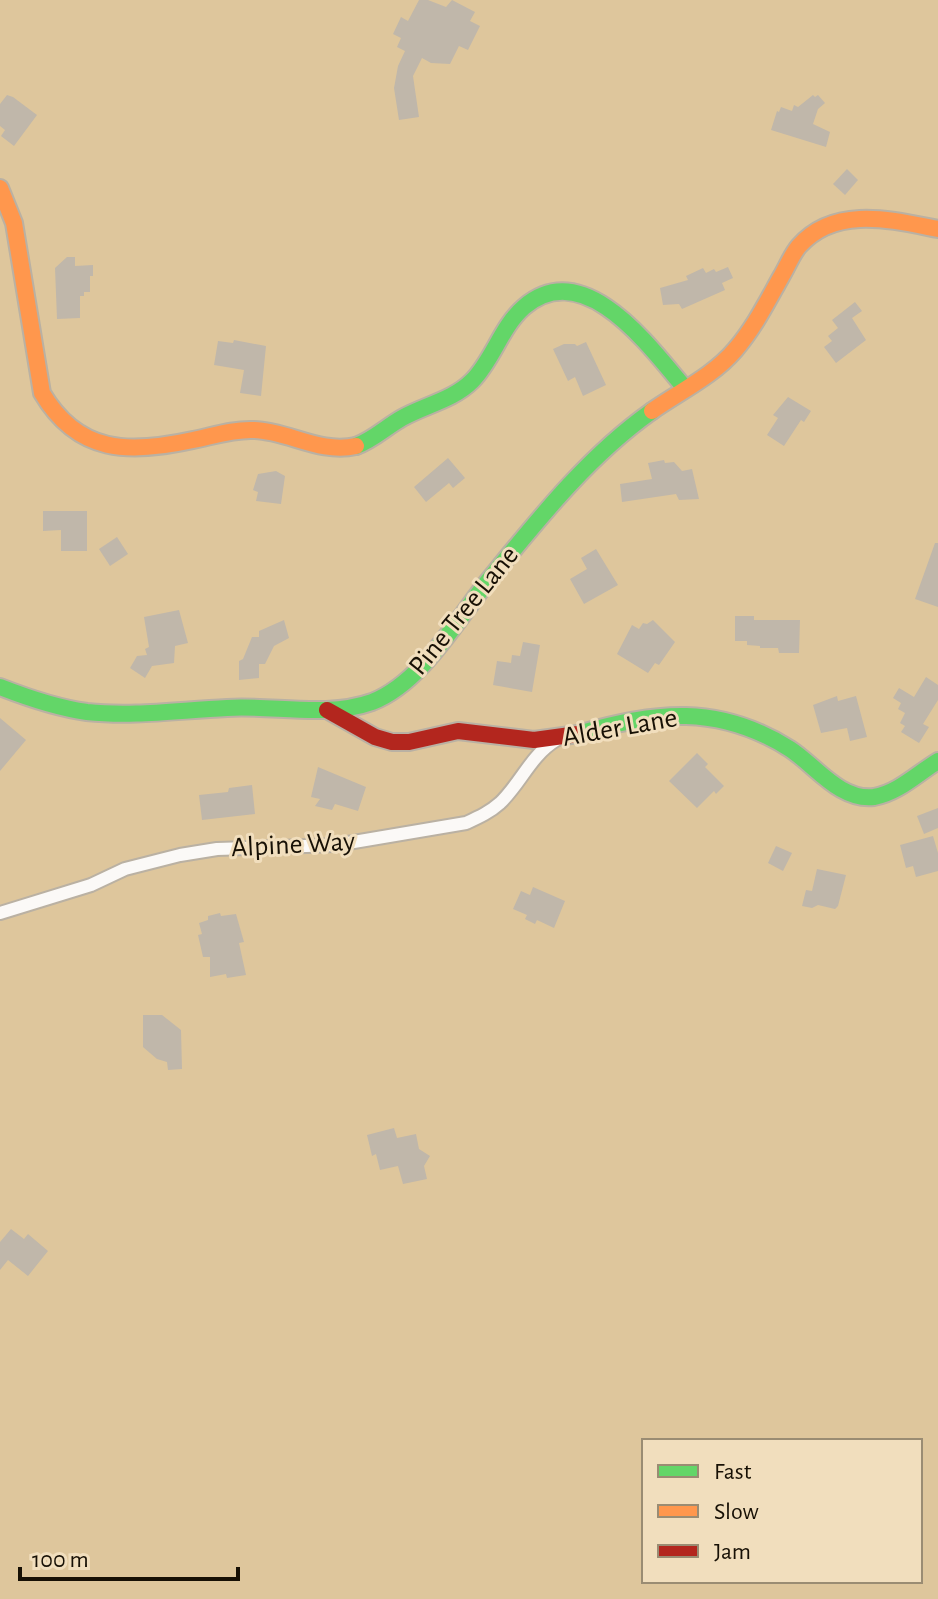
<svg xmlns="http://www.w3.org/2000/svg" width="938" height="1599" viewBox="0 0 938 1599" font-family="'Alegreya Sans',sans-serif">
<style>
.green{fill:#dec69c;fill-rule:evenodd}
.building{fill:#c0b7aa}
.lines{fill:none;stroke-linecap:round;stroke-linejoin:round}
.street-casing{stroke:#bab1a3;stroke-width:16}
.fast-casing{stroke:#bab1a3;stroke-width:20}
.slow-casing{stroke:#bab1a3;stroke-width:20}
.jam-casing{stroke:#bab1a3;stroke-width:20}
.street{stroke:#fbf9f7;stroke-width:12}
.fast{stroke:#63d668;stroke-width:16}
.slow{stroke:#ff974d;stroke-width:16}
.jam{stroke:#b3261e;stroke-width:16}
.labels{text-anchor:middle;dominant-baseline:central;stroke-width:6;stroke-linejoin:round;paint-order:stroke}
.street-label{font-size:28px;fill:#171005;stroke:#f1debd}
</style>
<rect width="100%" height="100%" fill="#e5dac9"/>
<path class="green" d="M0,0H938V1599H0ZM644,1441H920V1581H644Z"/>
<g class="building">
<path d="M419,0H428L446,7L452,0L475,12L470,21L480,26L468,50L459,46L450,64L431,63L422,58L413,76L419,117L399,120L394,88L398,66L405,51L397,47L401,38L393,34L401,17L408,21Z"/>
<path d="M7,95L13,97L37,115L14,146L1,136L5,130L0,126V104Z"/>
<path d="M813,95L815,97L818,95L825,103L818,109L813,124L830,132L826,147L771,130L777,111L779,112L781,107L792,111L794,105L798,107Z"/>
<path d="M847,169L858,180L845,195L833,184Z"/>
<path d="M67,257H75V266L93,265V276H90V292H84V296H80V318L57,319L55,268Z"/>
<path d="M728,267L733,278L722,283L725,290L682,309L679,304L663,305L660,288L688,280L686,276L703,268L706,273L714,269L716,272Z"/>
<path d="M855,302L862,311L852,318L866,340L836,363L824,347L832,341L828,336L838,328L832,320Z"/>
<path d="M234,340L266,346L261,396L240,393L244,370L214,365L218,341L233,343Z"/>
<path d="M586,342L606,385L583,396L575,377L568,381L553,349L564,344H575L577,346Z"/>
<path d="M788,397L811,411L804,422L801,420L784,446L767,435L778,418L773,415Z"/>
<path d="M448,458L465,478L453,488L449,483L426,502L414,487Z"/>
<path d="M664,460L665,463L674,462L682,471L692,469L699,499L679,500L676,494L622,502L620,484L652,479L648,463Z"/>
<path d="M276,471L285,476L281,504L256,501L258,492L253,490L258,474Z"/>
<path d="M43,511H87V551H61V530L43,531Z"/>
<path d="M117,537L128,554L110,566L99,549Z"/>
<path d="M935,543H938V607L915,599Z"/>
<path d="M596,549L618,585L584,604L570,579L587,569L581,558Z"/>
<path d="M179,610L188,643L175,646L174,663L152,666L145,678L130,668L137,656L147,655L145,649L149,647L144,617Z"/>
<path d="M735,616H754V620H800L799,653H779L778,648H760V646L747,645V641H735Z"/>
<path d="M284,620L289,638L274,646L265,664H259V678L239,680V661L243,659L252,637H259V631Z"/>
<path d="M653,620L675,642L659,665L655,663L648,673L617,654L632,625L639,629L643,623L647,624Z"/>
<path d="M523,642L540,645L532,692L493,685L497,661L511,663L512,655L520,656Z"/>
<path d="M926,677L938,685V700L923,724L929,727L919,743L901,732L905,726L900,723L905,713L898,709L901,703L893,698L899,688L914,697Z"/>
<path d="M837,696L838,701L856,696L867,737L850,741L847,728L821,733L813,705Z"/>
<path d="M0,718L26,740L0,771Z"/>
<path d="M697,753L708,764L705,767L724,786L716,794L714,791L697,808L669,781Z"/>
<path d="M318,767L366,787L358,811L335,804L332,810L315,806L320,799L311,797Z"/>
<path d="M252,785L255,814L202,820L199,795L228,792L229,788Z"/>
<path d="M938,808V828L924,834L917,816Z"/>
<path d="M933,836L938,853V871L916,877L913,866L906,868L900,845Z"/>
<path d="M776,846L792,853L783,871L768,863Z"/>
<path d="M817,869L846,875L838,906L835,909L818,905L812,908L802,906L806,890L812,891Z"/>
<path d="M533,887L565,901L554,928L537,920L535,924L525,919L527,915L513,909L521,891L530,895Z"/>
<path d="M220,913L221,916L236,914L244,942L239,943L246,975L227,978L226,974L210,977V957H203L198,935L202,934L199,923L208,920V916Z"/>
<path d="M143,1015H162L181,1030L182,1069L168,1070L167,1062L157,1059L143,1047Z"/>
<path d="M394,1128L397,1138L416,1134L419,1149L430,1156L424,1166L427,1179L403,1184L398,1166L380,1170L376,1154L372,1156L367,1135Z"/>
<path d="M11,1229L24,1239L28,1234L48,1251L28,1276L8,1260L0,1270V1242Z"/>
</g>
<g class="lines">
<g class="street-casing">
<path id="street" d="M0,913L91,885L125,869L180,855L217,849L336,845L466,823C479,817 490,812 500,803C521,783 531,755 556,740"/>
</g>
<g class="fast-casing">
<g id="fast">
<path d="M356,446C373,440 386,427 402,418C425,405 453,400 472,381C493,360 501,327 524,307C584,255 650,347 684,387"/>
<path d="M0,687C28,698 57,708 87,712C134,717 180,710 227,708C274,705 327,718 372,702C421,683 456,621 488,581C537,521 588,456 652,411"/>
<path d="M578,734C655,711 719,704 790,749C816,766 840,801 874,797C898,793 918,773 938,761"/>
</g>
</g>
<g class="slow-casing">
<g id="slow">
<path d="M0,188L14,223L42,393C78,454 129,454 193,440C213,436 233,429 254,430C289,431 319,454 356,446"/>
<path d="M652,411C679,392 713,376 735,350C754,328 767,302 781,277C787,267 792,254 799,246C835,205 892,220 938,229"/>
</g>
</g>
<g class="jam-casing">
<path id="jam" d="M327,710L375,737L392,742H409L458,731L534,740L578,734"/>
</g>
<use href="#street" class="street"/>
<use href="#fast" class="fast"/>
<use href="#slow" class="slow"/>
<use href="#jam" class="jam"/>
</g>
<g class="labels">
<g class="street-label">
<text transform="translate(464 611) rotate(-51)">Pine Tree Lane</text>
<text transform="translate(620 728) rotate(-10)">Alder Lane</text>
<text transform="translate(293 845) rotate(-3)">Alpine Way</text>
</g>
</g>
<rect x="642" y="1439" width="280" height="144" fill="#f1debd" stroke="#9a8c73" stroke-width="2"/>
<rect x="658" y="1465" width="40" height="12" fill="#63d668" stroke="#9a8c73" stroke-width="2"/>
<text x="714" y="1479" font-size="24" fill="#171005">Fast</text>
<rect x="658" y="1505" width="40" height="12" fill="#ff974d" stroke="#9a8c73" stroke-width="2"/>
<text x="714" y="1519" font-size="24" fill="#171005">Slow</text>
<rect x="658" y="1545" width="40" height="12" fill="#b3261e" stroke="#9a8c73" stroke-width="2"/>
<text x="714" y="1559" font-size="24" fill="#171005">Jam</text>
<path d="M20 1567v12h218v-12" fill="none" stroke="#171005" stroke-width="4"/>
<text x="32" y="1567" font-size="24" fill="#171005" stroke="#f1debd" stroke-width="6" paint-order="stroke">100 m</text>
</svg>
